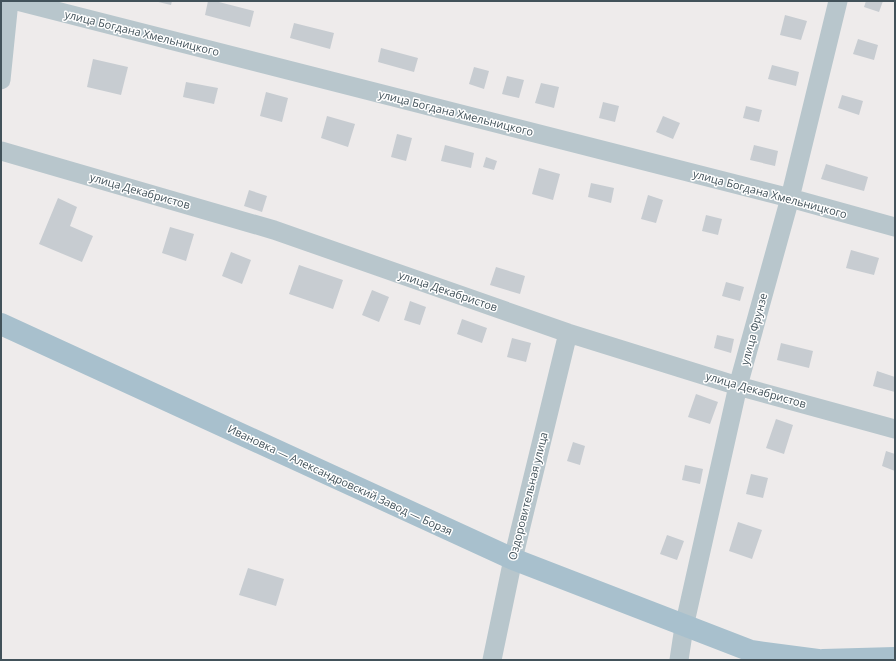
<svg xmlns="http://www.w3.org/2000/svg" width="896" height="661" font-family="'Open Sans',sans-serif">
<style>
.building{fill:#c7ccd1}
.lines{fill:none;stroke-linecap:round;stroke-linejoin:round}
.minor{stroke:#b8c6cc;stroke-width:19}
.major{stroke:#a8c0cd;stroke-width:22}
.labels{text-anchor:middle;stroke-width:3;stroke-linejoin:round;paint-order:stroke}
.street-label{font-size:11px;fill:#42525a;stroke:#fff}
</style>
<rect width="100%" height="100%" fill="#eeebeb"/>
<path class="building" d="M 154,1 L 172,1 L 171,5 Z
M 208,1 L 215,1 L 254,11 L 250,27 L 205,15 Z
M 866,1 L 883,1 L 879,12 L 864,7 Z
M 785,15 L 807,21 L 801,40 L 780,35 Z
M 294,23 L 334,33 L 330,49 L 290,38 Z
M 858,39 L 878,45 L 874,60 L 853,54 Z
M 381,48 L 418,58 L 414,72 L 378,62 Z
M 93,59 L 128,67 L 121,95 L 87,87 Z
M 772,65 L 799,72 L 796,86 L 768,79 Z
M 474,67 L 489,71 L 484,89 L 469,84 Z
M 507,76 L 524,80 L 519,98 L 502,94 Z
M 186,82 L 218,88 L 214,104 L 183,97 Z
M 541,83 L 559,87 L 554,108 L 535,103 Z
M 266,92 L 288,98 L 282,122 L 260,116 Z
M 842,95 L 863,101 L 859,115 L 838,108 Z
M 603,102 L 619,106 L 615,122 L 599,118 Z
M 746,106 L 762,110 L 759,122 L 743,118 Z
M 327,116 L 355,124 L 348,147 L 321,138 Z
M 663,116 L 680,123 L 673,139 L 656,132 Z
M 397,134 L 412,138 L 406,161 L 391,157 Z
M 445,145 L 474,153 L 471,168 L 441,161 Z
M 754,145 L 778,151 L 775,166 L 750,160 Z
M 486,157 L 497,161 L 494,170 L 483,167 Z
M 826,164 L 868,177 L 864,191 L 821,179 Z
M 539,168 L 560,174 L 553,200 L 532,194 Z
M 591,183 L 614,188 L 611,203 L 588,197 Z
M 249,190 L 267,196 L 262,212 L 244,206 Z
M 648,195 L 663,200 L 656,223 L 641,219 Z
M 58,198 L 77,207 L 70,226 L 93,236 L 82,262 L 39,244 Z
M 706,215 L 722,219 L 718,235 L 702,231 Z
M 170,227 L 194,234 L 186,261 L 162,253 Z
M 851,250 L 879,258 L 874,275 L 846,268 Z
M 231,252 L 251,260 L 242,284 L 222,276 Z
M 299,265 L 343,280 L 333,309 L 289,294 Z
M 496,267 L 525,276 L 520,294 L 490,285 Z
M 726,282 L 744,287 L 740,301 L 722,296 Z
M 372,290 L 389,297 L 379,322 L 362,315 Z
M 410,301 L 426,307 L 420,325 L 404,320 Z
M 462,319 L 487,328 L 482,343 L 457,334 Z
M 717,335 L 734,339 L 731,353 L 714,348 Z
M 512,338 L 531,343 L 526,362 L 507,357 Z
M 781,343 L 813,351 L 809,368 L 777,360 Z
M 877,371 L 895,377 L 895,392 L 873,386 Z
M 696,394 L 718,402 L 710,424 L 688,417 Z
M 776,419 L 793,425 L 784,454 L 766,448 Z
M 573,442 L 585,446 L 580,465 L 567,461 Z
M 886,451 L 895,454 L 895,471 L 882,466 Z
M 685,465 L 703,469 L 700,484 L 682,480 Z
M 751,474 L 768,478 L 763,498 L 746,494 Z
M 738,522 L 762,530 L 752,559 L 729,551 Z
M 667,535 L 684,541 L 677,560 L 660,554 Z
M 248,568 L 284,579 L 276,606 L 239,595 Z"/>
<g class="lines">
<path class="minor" d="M 17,1 L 790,198 L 895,227
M 1,80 L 9,1
M 1,151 L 274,230 L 568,333 L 738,386 L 895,429
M 492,660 L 513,559 L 568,333
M 679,660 L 684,627 L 738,386 L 790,198 L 838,1"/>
<path class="major" d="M 1,324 L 513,559 L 751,651 L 818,660
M 823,660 L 895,658"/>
</g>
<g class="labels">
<g class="street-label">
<text transform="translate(142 33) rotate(14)" y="4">улица Богдана Хмельницкого</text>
<text transform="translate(456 113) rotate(14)" y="4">улица Богдана Хмельницкого</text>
<text transform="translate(140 191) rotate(16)" y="4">улица Декабристов</text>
<text transform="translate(770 194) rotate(15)" y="4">улица Богдана Хмельницкого</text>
<text transform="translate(448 291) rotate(19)" y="4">улица Декабристов</text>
<text transform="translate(754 329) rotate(-75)" y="4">улица Фрунзе</text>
<text transform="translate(756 390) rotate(16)" y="4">улица Декабристов</text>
<text transform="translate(340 480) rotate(25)" y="4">Ивановка — Александровский Завод — Борзя</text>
<text transform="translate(528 496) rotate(-76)" y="4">Оздоровительная улица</text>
</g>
</g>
<rect width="896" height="661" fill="none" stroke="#42525a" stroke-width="4"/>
</svg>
